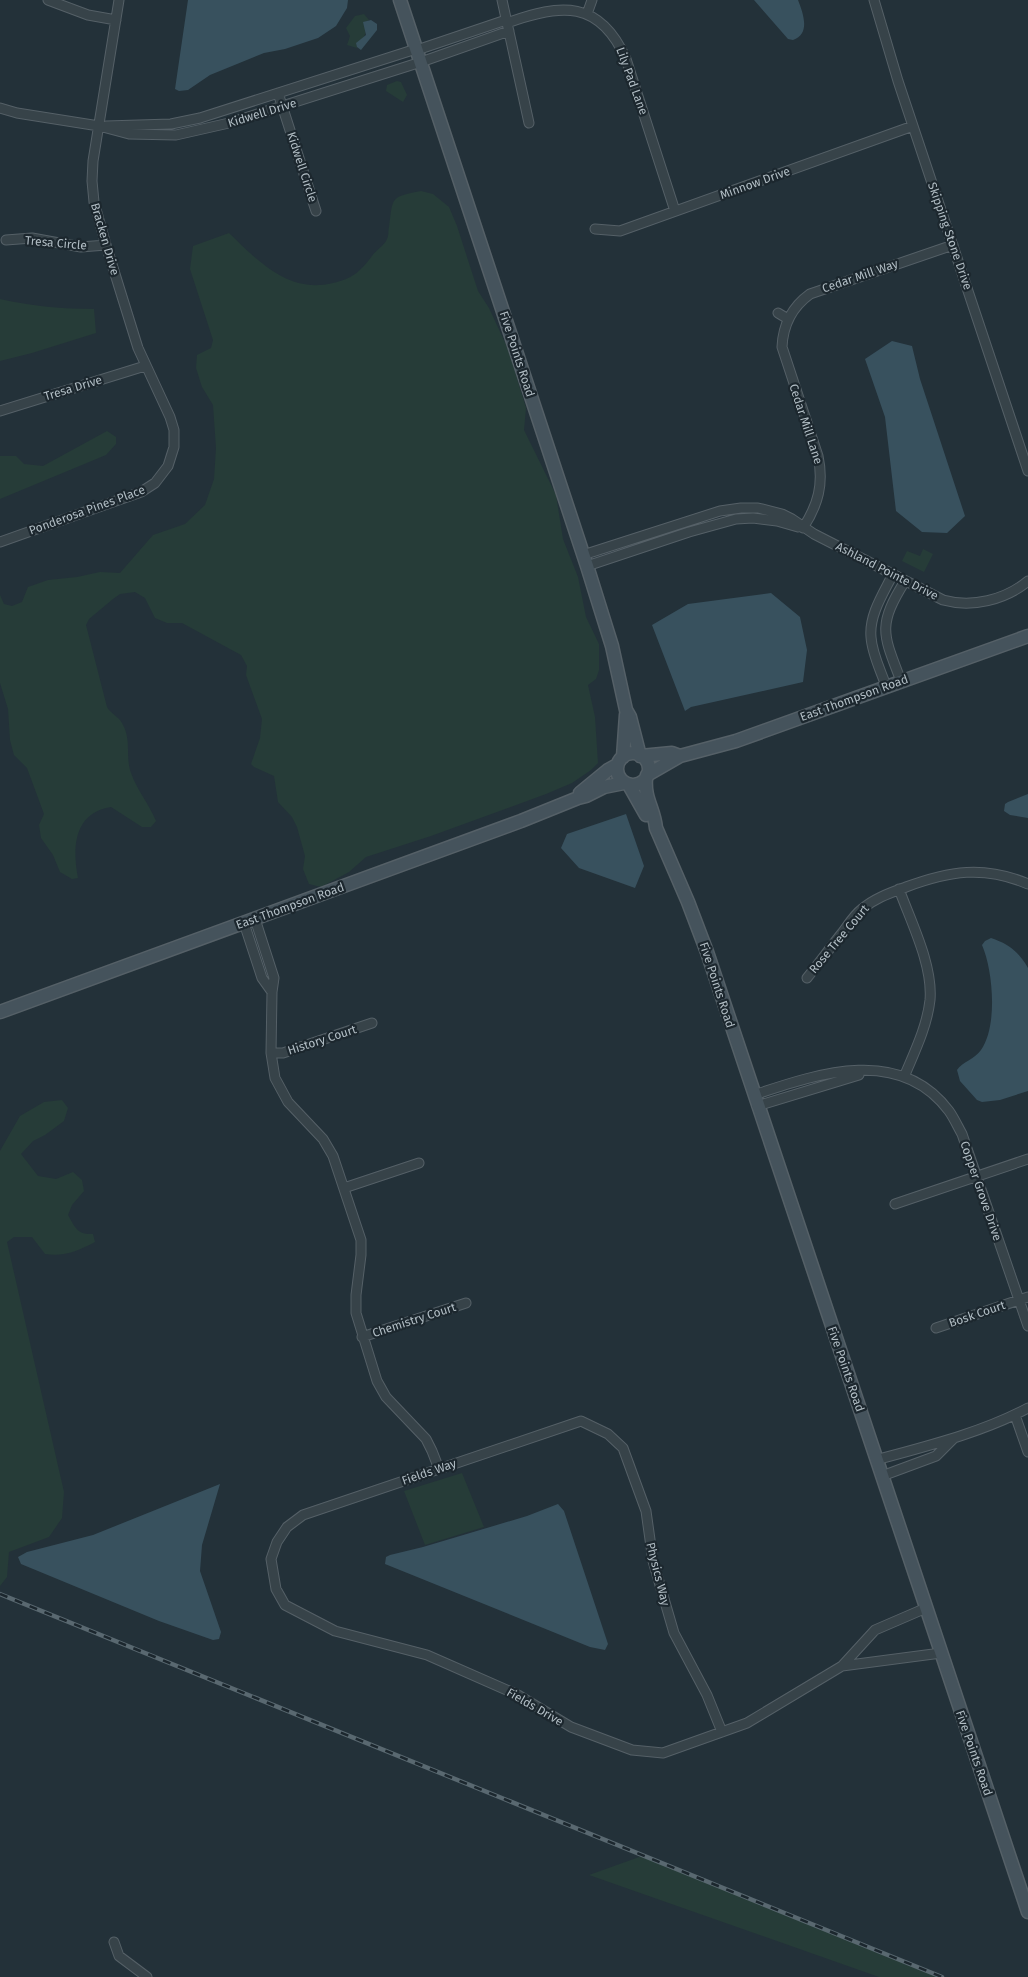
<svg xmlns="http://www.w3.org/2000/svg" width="1028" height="1977" font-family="'Fira Sans',sans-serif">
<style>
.green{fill:#263c38}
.water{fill:#38515e}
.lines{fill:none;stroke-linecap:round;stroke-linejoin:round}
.street-casing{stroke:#556067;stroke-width:11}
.secondary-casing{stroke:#556067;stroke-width:15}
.street{stroke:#374349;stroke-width:9}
.secondary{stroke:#45535c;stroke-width:12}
.rail-casing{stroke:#596870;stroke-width:4.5}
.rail{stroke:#1c272e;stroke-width:2.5;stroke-dasharray:8;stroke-linecap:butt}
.labels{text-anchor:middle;stroke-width:4.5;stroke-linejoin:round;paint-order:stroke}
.street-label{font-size:12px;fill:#b2bec5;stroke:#1c272e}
</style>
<rect width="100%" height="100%" fill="#233139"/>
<path class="green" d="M 364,14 L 369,20 L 364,23 C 367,32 366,38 357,43 L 357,48 L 347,45 L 350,36 L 346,28 L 355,16 Z
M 397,81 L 401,82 L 407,95 L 403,102 L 386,91 L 387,85 Z
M 421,191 L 433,194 L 449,207 L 457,226 L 478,291 L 489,308 L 508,349 L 526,408 L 524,430 L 556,495 L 563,539 L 578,577 L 586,617 L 599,644 L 599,670 L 596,679 L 588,685 L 595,717 L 598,763 L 591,770 L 572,783 L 546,794 L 431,836 L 366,857 L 349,872 L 321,887 L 309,884 L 303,869 L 305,856 L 297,827 L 292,817 L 278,802 L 274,776 L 254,767 L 251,764 L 260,738 L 262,719 L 246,675 L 247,666 L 241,655 L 182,623 L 167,623 L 155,618 L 145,598 L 135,592 L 120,594 L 113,599 L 89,619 L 86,625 L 107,707 C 111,714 118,716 122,723 C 132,739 125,757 131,773 C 137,790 149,804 156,821 L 151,827 L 142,827 L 111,807 C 74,813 72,847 78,878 L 72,879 L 60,872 L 53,855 L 41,838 L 39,825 L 44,814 L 27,768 L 14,755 L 10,740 L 8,709 L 0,683 L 0,595 L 4,604 L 12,606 L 22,602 L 28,587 L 48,580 L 77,577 L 100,572 L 120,573 L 153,535 L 185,524 L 205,505 L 214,479 L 216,448 L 213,405 L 202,387 L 196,368 L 197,355 L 211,348 L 213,340 L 190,269 L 193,246 L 229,233 C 259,262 289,294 333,283 C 352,279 361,271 372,256 C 376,250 385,245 387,239 C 389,236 388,230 389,227 C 393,197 390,197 421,191 Z
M 0,299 C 31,306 63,309 94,309 L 96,333 L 32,353 L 0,361 Z
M 107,431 L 116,437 L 116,444 L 106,455 L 0,499 L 0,456 L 16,456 L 24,464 L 43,466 Z
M 923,549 L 933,554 L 924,572 L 902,561 L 907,551 L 920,556 Z
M 62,1100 L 68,1108 L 64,1121 L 45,1135 L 33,1141 L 21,1154 L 38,1176 L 56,1179 L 73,1172 L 82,1180 L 84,1191 L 72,1205 L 68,1215 C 75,1227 77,1235 93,1234 L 95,1242 C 78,1251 64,1257 45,1254 L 32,1237 L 14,1237 L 7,1242 L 64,1492 L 62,1518 L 49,1537 L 9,1552 L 7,1577 L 0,1586 L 0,1151 L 20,1116 L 44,1102 Z
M 462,1473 L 484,1527 L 425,1545 L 404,1491 Z
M 642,1856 L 942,1977 L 879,1977 L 589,1875 Z"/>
<path class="water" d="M 188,0 L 348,0 L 347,8 L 336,26 L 318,38 L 285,49 L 264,53 L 210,75 L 188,90 L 179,91 L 175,89 Z
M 754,0 L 798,0 C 803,13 811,34 793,40 L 788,39 Z
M 371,20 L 377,24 L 377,30 L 361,50 L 357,47 L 356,43 L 366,35 L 363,22 Z
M 892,341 L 912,346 L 920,379 L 965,516 L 947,533 L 922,532 L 896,511 L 885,417 L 865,359 Z
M 771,593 L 800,617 L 807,650 L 803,682 L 691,707 L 685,711 L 652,625 L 688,604 Z
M 1028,794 L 1028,818 L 1010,815 L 1004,811 L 1005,804 L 1008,802 Z
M 626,814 L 644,866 L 635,888 L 579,868 L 561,848 L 567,834 Z
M 991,938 C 1009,944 1019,952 1028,968 L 1028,1091 L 1000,1100 L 982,1102 L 977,1100 L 960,1081 L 957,1070 C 962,1062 975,1059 981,1050 C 998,1026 993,970 982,945 L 985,941 Z
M 220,1484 L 202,1545 L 200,1571 L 221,1632 L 219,1639 L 213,1640 L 159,1621 L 21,1564 L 18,1557 L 27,1552 L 93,1535 Z
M 558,1504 L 564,1511 L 608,1644 L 605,1650 L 590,1647 L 385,1564 L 386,1557 L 390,1555 L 423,1547 L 527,1516 Z"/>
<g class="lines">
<defs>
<path id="street" d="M 48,0 L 88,15 L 116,20
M 502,0 L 529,123
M 874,0 L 898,81 L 1028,471
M 587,14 L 592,0
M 507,23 C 561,3 600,0 626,59 L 675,211
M 417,50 L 506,20
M 278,93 L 316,211
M 0,108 L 17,113 L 99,126 L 129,134 L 176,135 L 229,123 L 421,62 L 509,31
M 106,126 L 171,124 L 200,118 L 416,49
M 595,229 L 620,231 L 913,126
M 6,240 L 32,238 L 81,247 L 106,245
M 778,313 L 788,319
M 0,411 L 145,366
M 803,528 C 818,505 824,484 818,456 L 782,347 C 783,325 792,307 810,294 L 953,245
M 0,542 L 141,492 L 155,483 L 168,466 L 174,447 L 174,430 L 170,417 L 138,348 L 106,245 L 94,202 L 92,181 L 93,161 L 119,0
M 583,555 L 720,511 L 741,508 L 758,508 L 782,514 L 792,519 L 814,534 L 943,600 C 972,608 1005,600 1028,581
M 587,566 L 689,532 L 736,519 L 753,518 L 777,521 L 798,527
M 901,681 C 883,634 877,626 905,581
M 886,686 C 881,671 872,654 871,637 C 869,615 883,594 893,574
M 899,889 C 911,922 933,965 930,1000 C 927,1027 914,1053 904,1077
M 255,919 L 274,978 L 272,992 L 271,1053 L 275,1078 L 288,1102 L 323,1139 L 333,1156 L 361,1240 L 361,1255 L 356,1295 L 356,1313 L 377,1381 L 386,1397 L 426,1439 L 432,1451 L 439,1469
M 244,923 L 262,978 L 272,992
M 807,978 C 819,963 830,948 842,933 C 848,925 854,915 862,909 C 875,898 890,893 906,887 C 949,871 984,865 1028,884
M 271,1053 L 283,1053 L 372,1023
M 754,1095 C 817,1074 900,1045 949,1111 C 954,1118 958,1127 962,1134 L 1028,1326
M 757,1106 L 859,1075
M 344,1188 L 419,1163
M 895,1204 L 1028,1159
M 936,1328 L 1028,1297
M 362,1337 L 466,1303
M 1015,1415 L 1028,1452
M 876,1460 C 927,1446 981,1433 1028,1408
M 882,1476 L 936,1456 L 953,1439
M 842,1666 L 941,1653
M 722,1732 L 707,1695 L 674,1633 L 653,1561 L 646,1511 L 623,1448 L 608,1434 L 581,1421 L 303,1515 L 287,1527 L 277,1542 L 271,1559 L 276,1589 L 285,1605 L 335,1631 L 427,1655 L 518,1695 L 571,1727 L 632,1750 L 663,1753 L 747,1723 L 842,1666 L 875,1630 L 926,1608
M 114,1942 L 119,1956 L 147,1977"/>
<path id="secondary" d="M 400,0 L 587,566 L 612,646 L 626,710 L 630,717 L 640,756
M617 769a16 16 0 1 1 32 0a16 16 0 1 1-32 0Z
M 641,756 L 672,753 L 680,756
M 623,757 L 626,715
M 647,775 L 680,756 L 736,741 L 1028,636
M 646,778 C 644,799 654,808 656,828 L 688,902 L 707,952 L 1028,1912
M 629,785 L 646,815
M 580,793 L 608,770 L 617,765
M 0,1012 L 521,821 L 578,798 L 586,796 L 604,787 L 624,783"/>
</defs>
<use href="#street" class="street-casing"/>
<use href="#secondary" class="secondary-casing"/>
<use href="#street" class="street"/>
<use href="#secondary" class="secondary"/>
<defs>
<path id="rail" d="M 0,1594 L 942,1977"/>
</defs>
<use href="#rail" class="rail-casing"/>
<use href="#rail" class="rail"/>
</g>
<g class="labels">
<g class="street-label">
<text transform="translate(632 81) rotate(70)" y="4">Lily Pad Lane</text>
<text transform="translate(262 113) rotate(-17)" y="4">Kidwell Drive</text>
<text transform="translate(302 167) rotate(72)" y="4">Kidwell Circle</text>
<text transform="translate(755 183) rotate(-20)" y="4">Minnow Drive</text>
<text transform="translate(950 236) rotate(71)" y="4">Skipping Stone Drive</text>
<text transform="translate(105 239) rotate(74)" y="4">Bracken Drive</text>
<text transform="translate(56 243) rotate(5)" y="4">Tresa Circle</text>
<text transform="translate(860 276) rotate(-19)" y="4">Cedar Mill Way</text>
<text transform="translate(517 354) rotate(72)" y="4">Five Points Road</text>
<text transform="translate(73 388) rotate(-17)" y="4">Tresa Drive</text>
<text transform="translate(806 424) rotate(72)" y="4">Cedar Mill Lane</text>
<text transform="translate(87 510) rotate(-20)" y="4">Ponderosa Pines Place</text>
<text transform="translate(887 571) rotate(27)" y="4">Ashland Pointe Drive</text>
<text transform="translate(854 698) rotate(-20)" y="4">East Thompson Road</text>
<text transform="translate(290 906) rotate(-20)" y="4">East Thompson Road</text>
<text transform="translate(839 939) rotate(-50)" y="4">Rose Tree Court</text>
<text transform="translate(717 985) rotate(72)" y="4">Five Points Road</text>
<text transform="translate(322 1040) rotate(-18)" y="4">History Court</text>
<text transform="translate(981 1191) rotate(71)" y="4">Copper Grove Drive</text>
<text transform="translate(977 1314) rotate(-19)" y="4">Bosk Court</text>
<text transform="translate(414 1320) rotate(-18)" y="4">Chemistry Court</text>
<text transform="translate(846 1369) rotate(71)" y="4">Five Points Road</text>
<text transform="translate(429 1472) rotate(-19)" y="4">Fields Way</text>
<text transform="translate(658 1574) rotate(76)" y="4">Physics Way</text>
<text transform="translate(535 1707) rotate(30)" y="4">Fields Drive</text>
<text transform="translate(974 1753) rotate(71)" y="4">Five Points Road</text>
</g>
</g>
</svg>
